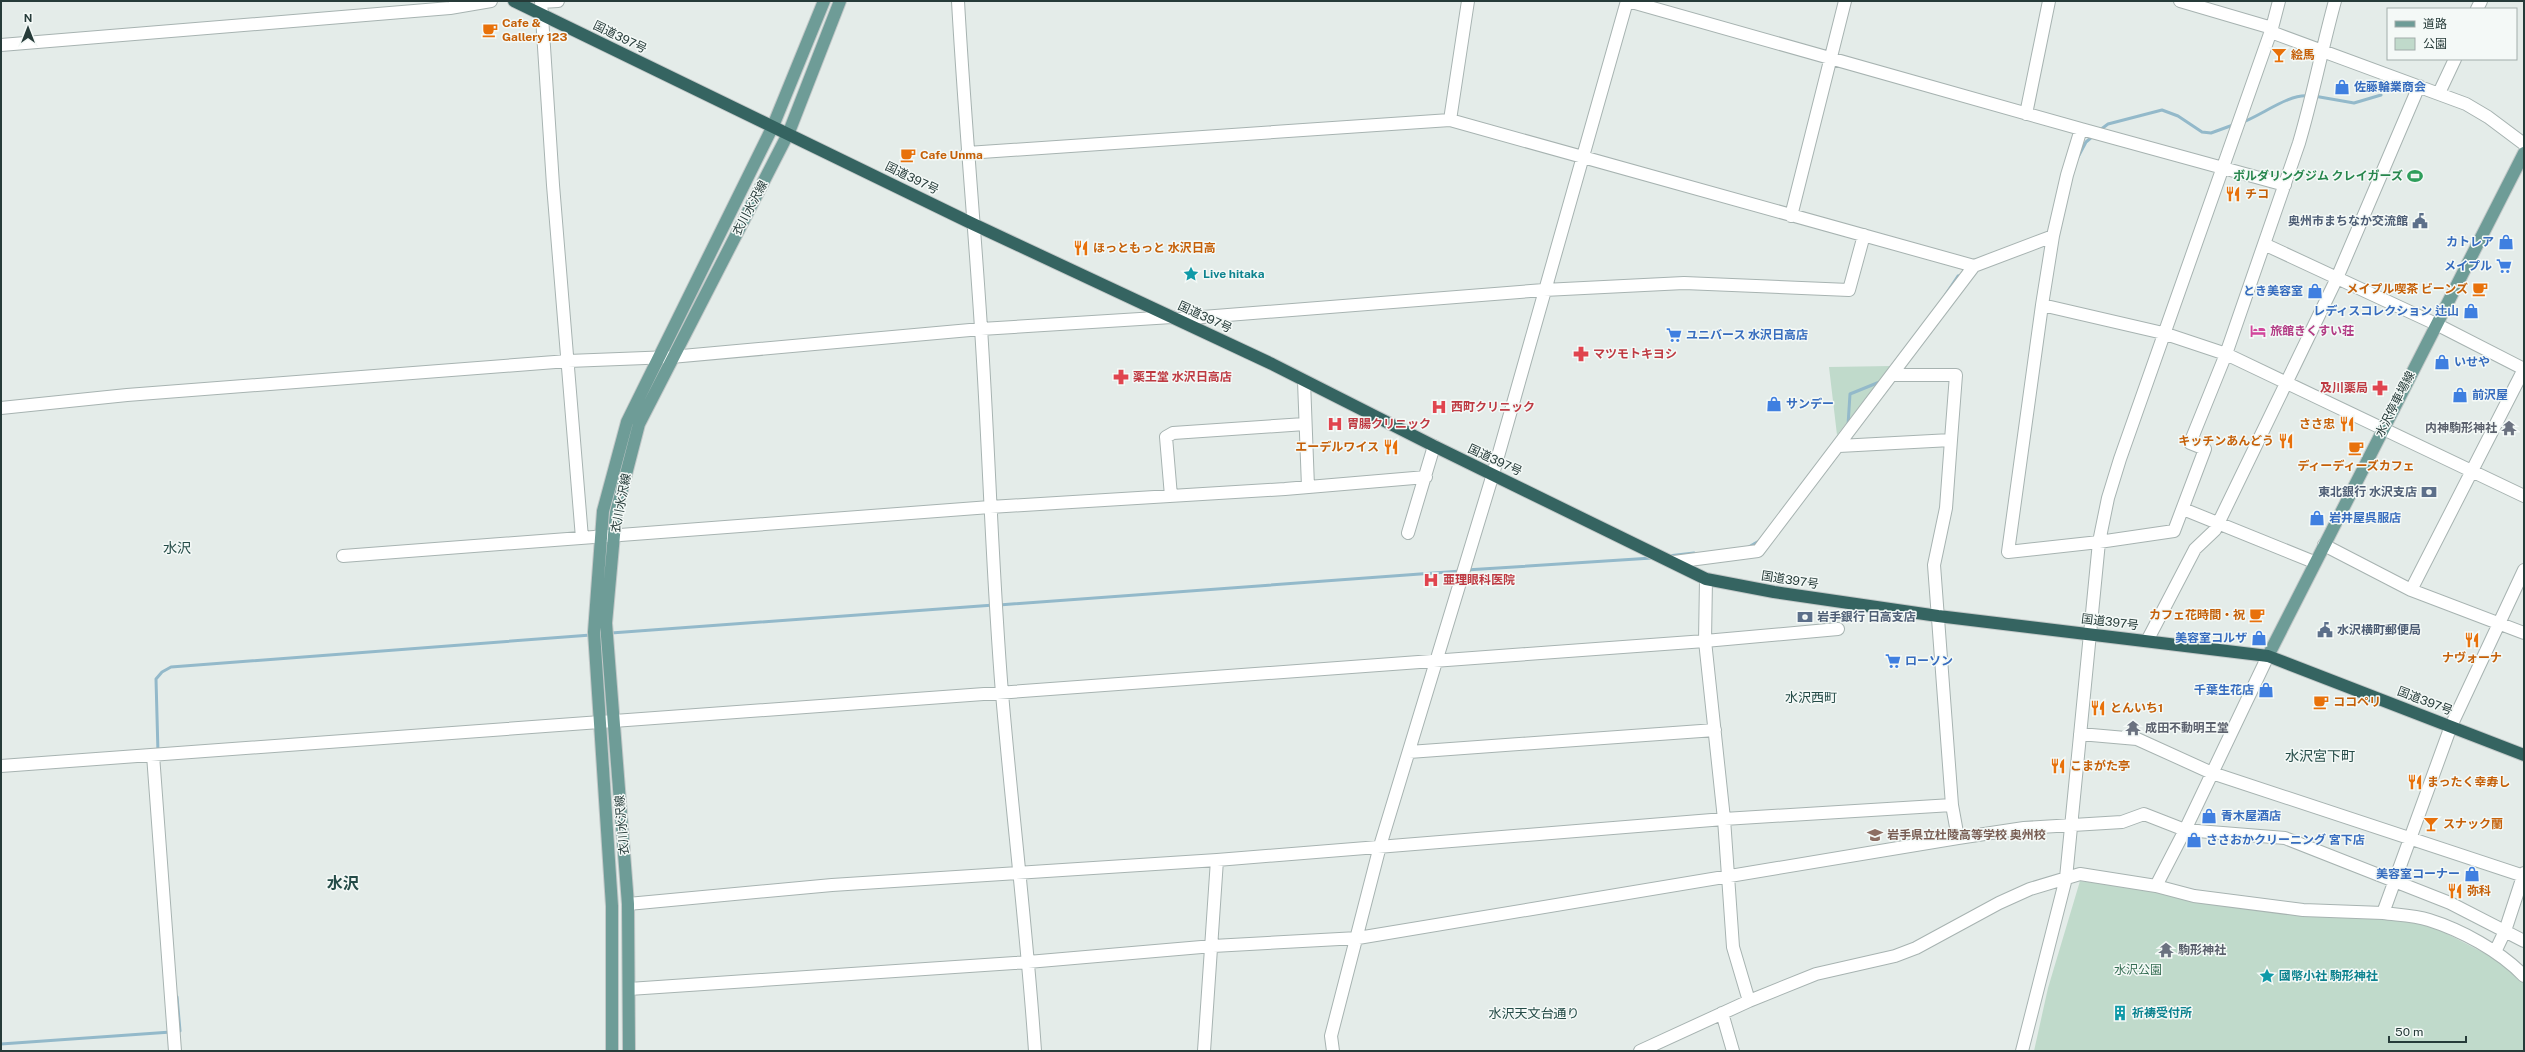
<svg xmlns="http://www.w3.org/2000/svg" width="2525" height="1052" font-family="'Public Sans','Noto Sans JP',sans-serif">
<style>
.green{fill:#c0dacb}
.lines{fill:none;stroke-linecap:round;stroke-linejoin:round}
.stream{stroke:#93b9ca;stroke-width:3}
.minor-casing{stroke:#a7b3b1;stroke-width:14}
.major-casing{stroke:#c2c8c8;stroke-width:14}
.highway-casing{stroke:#c2c8c8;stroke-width:14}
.minor{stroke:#fff;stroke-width:12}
.major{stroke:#6e9c97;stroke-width:12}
.highway{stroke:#356461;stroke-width:12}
.labels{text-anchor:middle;stroke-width:3;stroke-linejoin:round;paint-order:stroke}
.food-label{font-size:12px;font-weight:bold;fill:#c56008;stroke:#f4f9f7;text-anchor:start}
.street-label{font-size:12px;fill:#263b39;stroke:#f4f9f7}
.shop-label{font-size:12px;font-weight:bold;fill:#366cbe;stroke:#f4f9f7;text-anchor:start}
.leisure-label{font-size:12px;font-weight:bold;fill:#27864d;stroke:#f4f9f7;text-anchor:end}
.service-label{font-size:12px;font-weight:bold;fill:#4e5e75;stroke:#f4f9f7;text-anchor:end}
.culture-label{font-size:12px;font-weight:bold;fill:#0d838f;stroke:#f4f9f7;text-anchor:start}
.hotel-label{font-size:12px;font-weight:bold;fill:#b23c85;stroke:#f4f9f7;text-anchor:start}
.health-label{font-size:12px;font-weight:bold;fill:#be3a42;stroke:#f4f9f7;text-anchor:start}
.worship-label{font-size:12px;font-weight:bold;fill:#5b616d;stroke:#f4f9f7;text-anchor:start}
.education-label{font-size:12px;font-weight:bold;fill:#785e54;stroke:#f4f9f7;text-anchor:start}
.park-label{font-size:12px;fill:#356d53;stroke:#f4f9f7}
.neighbourhood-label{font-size:13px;fill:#244b47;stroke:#f4f9f7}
.quarter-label{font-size:14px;fill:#244b47;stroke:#f4f9f7}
.district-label{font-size:16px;font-weight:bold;fill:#244b47;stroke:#f4f9f7}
</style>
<rect width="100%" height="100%" fill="#e4ece9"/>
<path class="green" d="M 1891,366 L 1837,435 L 1829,367 Z
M 2080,881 L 2428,924 L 2492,957 L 2524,982 L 2524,1051 L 2034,1051 L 2048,988 Z"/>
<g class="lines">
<path class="stream" d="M 2314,96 L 2354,103 L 2381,95
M 2243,122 C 2262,115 2290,93 2309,96
M 2100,130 L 2108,124 L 2162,110 L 2178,116 L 2202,132 L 2211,133 L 2233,125
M 2078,157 L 2086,142 L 2093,136
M 1946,294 L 1958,276 L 1963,275
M 1848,425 L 1850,394 L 1882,381
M 1747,548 L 1759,541
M 1668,556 L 1694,553
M 1466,570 L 1652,558
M 999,605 L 1461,571
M 611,633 L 994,605
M 158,753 L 156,679 L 162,672 L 171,667 L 591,635
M 177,997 L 180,1031 L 177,1031
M 1,1044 L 171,1032"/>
<defs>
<path id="minor" d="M 541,1 L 553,185 L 582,538
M 958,1 C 964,110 974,219 981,328 C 989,450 992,571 1002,693 C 1012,812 1027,931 1035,1051
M 1628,1 L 2081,129
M 2180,1 L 2272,28
M 2335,1 C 2322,48 2313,96 2299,143 L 2226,354 L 2190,443 L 2205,449 L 2174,531 L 2099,542 L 2008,552 L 2042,305 L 2163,333 L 2226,354 L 2524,496
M 541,2 L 558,1
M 2477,9 L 2481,1
M 2271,32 L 2466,104 L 2488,117 L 2524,144
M 1,45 L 450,8 L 491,1
M 2439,93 L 2455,59
M 2026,114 L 2049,1
M 1450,120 L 1468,1
M 967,153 L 1450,120 L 1974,266
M 1791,216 L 1845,1
M 2266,245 L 2436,324 L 2524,369
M 2042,305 L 2053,236
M 1177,319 L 1544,290 L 1684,283 L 1849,290 L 1864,235
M 1892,375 L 1956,375 L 1951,440
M 1304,381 L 1308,487
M 1,408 L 127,395 L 568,361 L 671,357 L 981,329 L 1172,317
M 1839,446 L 1951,440 L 1946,508 L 1934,565 L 1952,805 L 1958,838
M 1171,496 L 1166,437 L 1173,433 L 1305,424
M 2183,509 L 2314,562
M 1408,533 L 1434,446
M 2324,545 L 2411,590 L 2524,633
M 343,556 L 990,507 L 1285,489 L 1426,477
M 1674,562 L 1758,551 L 1974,266 L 2053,236 L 2067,175 L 2081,129 L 2285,185
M 2411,590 L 2524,369
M 2147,641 L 2195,549 L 2215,530 L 2337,278 L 2419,86
M 2080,734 L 2137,739 L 2212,773 L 2524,876
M 1409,752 L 1715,730
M 153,755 L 175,1051
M 1,766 L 1705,641 L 1706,579
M 2156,886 L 2185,830 L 2268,656
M 628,904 L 832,885 L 1217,860 L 1724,819 L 1952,805
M 2383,913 C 2398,915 2414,915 2429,920 C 2461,930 2500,951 2524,976
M 2495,952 L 2505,931 L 2524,873
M 629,989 L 1028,962 L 1213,946 L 1358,938 L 1958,838 L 2024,828 L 2122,822 L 2144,814 L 2185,830 L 2285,838 L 2450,903 L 2524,941
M 1749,1001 L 1733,947 L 1724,819 L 1705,641 L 1838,629
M 1722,1013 L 1733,1051
M 1204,1051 L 1217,860
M 1333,1051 L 1331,1036 L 1380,846 L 1493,474 L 1627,1
M 1640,1051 L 1749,1001 L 1816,974 L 1895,956 L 1916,948 L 1999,903 L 2030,889 L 2080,874 L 2156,886 L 2194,896 L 2303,910 L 2383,913 L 2451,726 L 2524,570
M 2022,1051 L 2066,878 L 2099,542 L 2108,498 L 2120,459 L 2272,28 L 2279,1"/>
<path id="major" d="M 2268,656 L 2524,153
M 612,1051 L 612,906 L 594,632 L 603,511 L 627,422 L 773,126 L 824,1
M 629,1051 L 628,904 L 606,623 L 616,513 L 639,424 L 789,132 L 840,1"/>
<path id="highway" d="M 514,1 L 973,224 L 1272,364 L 1434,446 L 1706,579 L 1774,592 L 1938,616 L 2268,656 L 2524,755"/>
</defs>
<use href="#minor" class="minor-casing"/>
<use href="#major" class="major-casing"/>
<use href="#highway" class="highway-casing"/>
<use href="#minor" class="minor"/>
<use href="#major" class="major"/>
<use href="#highway" class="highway"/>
</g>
<defs>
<symbol id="cafe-bare" viewBox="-9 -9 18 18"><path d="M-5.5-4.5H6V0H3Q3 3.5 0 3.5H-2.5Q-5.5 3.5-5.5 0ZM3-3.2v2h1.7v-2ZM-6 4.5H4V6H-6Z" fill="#e8710a" stroke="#f4f9f7" stroke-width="2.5" paint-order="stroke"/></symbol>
<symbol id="bar-bare" viewBox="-9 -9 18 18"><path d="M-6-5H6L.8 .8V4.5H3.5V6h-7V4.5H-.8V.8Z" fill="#e8710a" stroke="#f4f9f7" stroke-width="2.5" paint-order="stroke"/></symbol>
<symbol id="shop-bare" viewBox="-9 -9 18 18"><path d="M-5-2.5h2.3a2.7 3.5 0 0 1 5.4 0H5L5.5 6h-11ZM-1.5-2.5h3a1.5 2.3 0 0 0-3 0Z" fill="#3f7fe0" stroke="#f4f9f7" stroke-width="2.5" paint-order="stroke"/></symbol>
<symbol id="stadium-bare" viewBox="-9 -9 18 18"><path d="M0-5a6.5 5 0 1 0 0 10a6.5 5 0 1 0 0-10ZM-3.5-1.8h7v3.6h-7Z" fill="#2e9e5b" stroke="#f4f9f7" stroke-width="2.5" paint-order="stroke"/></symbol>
<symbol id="restaurant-bare" viewBox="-9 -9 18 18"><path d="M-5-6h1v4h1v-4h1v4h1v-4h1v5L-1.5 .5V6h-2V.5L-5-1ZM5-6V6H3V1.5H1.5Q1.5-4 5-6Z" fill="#e8710a" stroke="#f4f9f7" stroke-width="2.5" paint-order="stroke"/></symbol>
<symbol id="civic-bare" viewBox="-9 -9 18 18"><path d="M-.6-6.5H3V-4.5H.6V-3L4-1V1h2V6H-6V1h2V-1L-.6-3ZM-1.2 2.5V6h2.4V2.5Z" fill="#5c6f8a" stroke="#f4f9f7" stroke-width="2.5" paint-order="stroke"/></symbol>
<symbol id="supermarket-bare" viewBox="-9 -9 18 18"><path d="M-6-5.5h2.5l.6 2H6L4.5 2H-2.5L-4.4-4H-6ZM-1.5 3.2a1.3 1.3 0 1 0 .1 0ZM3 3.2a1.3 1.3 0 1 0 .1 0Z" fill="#3f7fe0" stroke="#f4f9f7" stroke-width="2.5" paint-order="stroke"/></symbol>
<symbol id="sight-bare" viewBox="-9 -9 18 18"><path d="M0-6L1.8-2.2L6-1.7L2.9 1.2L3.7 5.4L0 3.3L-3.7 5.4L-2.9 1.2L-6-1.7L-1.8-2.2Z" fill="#0f9aa8" stroke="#f4f9f7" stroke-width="2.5" paint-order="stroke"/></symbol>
<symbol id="hotel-bare" viewBox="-9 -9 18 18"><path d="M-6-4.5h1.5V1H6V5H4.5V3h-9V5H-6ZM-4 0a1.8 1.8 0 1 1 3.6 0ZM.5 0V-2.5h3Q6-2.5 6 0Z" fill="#d1479c" stroke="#f4f9f7" stroke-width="2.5" paint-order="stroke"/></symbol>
<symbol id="pharmacy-bare" viewBox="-9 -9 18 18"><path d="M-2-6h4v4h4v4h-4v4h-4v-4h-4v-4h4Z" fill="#e0444e" stroke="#f4f9f7" stroke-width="2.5" paint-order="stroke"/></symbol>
<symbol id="hospital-bare" viewBox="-9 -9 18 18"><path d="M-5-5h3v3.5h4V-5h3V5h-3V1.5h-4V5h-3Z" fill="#e0444e" stroke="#f4f9f7" stroke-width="2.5" paint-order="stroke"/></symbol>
<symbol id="temple-bare" viewBox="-9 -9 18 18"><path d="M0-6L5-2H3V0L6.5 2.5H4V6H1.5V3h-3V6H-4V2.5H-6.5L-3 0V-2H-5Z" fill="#6b7280" stroke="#f4f9f7" stroke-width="2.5" paint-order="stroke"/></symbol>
<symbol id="bank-bare" viewBox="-9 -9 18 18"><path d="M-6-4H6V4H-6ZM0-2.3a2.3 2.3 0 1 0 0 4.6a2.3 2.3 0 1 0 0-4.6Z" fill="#5c6f8a" stroke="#f4f9f7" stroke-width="2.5" paint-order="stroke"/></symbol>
<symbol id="school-bare" viewBox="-9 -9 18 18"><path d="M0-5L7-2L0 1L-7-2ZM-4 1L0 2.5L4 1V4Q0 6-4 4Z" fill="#8d6e63" stroke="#f4f9f7" stroke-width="2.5" paint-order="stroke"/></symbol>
<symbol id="building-bare" viewBox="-9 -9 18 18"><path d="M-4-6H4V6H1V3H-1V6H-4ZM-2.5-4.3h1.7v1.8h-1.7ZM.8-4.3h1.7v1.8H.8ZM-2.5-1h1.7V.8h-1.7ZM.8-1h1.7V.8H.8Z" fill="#0f9aa8" stroke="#f4f9f7" stroke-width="2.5" paint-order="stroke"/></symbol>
</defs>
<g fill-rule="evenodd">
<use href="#cafe-bare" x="479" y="19" width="22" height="22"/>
<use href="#bar-bare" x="2268" y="44" width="22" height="22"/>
<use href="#shop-bare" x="2331" y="76" width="22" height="22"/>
<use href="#cafe-bare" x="897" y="144" width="22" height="22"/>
<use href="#stadium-bare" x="2404" y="165" width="22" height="22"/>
<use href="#restaurant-bare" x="2222" y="183" width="22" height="22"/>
<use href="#civic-bare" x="2409" y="210" width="22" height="22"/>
<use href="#shop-bare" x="2495" y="231" width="22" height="22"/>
<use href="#restaurant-bare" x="1070" y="237" width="22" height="22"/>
<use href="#supermarket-bare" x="2493" y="255" width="22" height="22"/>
<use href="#sight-bare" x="1180" y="263" width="22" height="22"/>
<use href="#cafe-bare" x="2469" y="278" width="22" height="22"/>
<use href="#shop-bare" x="2304" y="280" width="22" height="22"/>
<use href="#shop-bare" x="2460" y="300" width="22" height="22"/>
<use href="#hotel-bare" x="2247" y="320" width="22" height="22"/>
<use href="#supermarket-bare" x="1663" y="324" width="22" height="22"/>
<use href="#pharmacy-bare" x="1570" y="343" width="22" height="22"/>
<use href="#shop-bare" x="2431" y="351" width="22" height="22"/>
<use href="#pharmacy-bare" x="1110" y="366" width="22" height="22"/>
<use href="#pharmacy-bare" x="2369" y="377" width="22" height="22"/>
<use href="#shop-bare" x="2449" y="384" width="22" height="22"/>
<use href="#shop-bare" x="1763" y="393" width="22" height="22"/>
<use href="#hospital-bare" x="1428" y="396" width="22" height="22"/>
<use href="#hospital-bare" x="1324" y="413" width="22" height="22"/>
<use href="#restaurant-bare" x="2336" y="413" width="22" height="22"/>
<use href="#temple-bare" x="2498" y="417" width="22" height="22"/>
<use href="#restaurant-bare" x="2275" y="430" width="22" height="22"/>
<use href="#restaurant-bare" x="1380" y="436" width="22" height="22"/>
<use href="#cafe-bare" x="2345" y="437" width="22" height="22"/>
<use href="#bank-bare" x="2418" y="481" width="22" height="22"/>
<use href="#shop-bare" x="2306" y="507" width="22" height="22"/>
<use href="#hospital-bare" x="1420" y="569" width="22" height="22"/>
<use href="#cafe-bare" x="2246" y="604" width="22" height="22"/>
<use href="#bank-bare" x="1794" y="606" width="22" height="22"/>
<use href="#civic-bare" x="2314" y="619" width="22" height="22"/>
<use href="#shop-bare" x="2248" y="627" width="22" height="22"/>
<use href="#restaurant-bare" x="2461" y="629" width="22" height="22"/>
<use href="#supermarket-bare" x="1882" y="650" width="22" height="22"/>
<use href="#shop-bare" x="2255" y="679" width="22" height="22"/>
<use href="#cafe-bare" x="2310" y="691" width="22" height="22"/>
<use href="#restaurant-bare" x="2087" y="697" width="22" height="22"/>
<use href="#temple-bare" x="2122" y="717" width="22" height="22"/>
<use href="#restaurant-bare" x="2047" y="755" width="22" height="22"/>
<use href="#restaurant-bare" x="2404" y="771" width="22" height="22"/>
<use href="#shop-bare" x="2198" y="805" width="22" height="22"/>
<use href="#bar-bare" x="2420" y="813" width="22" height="22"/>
<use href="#school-bare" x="1864" y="824" width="22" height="22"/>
<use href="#shop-bare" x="2183" y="829" width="22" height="22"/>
<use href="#shop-bare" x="2461" y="863" width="22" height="22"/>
<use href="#restaurant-bare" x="2444" y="880" width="22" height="22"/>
<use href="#temple-bare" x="2155" y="939" width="22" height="22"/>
<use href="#sight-bare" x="2256" y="965" width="22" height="22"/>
<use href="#building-bare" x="2109" y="1002" width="22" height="22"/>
</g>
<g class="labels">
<g class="food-label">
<text x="502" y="27">Cafe &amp;<tspan x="502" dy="14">Gallery 123</tspan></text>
<text x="2291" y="59">絵馬</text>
<text x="920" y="159">Cafe Unma</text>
<text x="2245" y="198">チコ</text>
<text x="1093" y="252">ほっともっと 水沢日高</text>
<text x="2468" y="293" text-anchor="end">メイプル喫茶 ビーンズ</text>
<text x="2335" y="428" text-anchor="end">ささ忠</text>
<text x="2274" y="445" text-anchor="end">キッチンあんどう</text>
<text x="1379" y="451" text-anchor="end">エーデルワイス</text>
<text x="2356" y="470" text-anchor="middle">ディーディーズカフェ</text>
<text x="2245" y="619" text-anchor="end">カフェ花時間・祝</text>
<text x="2472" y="662" text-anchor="middle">ナヴォーナ</text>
<text x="2333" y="706">ココペリ</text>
<text x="2110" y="712">とんいち1</text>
<text x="2070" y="770">こまがた亭</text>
<text x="2427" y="786">まったく幸寿し</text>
<text x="2443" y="828">スナック蘭</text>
<text x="2467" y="895">弥科</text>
</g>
<g class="street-label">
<text transform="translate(620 37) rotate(26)" y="4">国道397号</text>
<text transform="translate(912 178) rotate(26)" y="4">国道397号</text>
<text transform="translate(750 208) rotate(-62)" y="4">衣川水沢線</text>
<text transform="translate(1205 317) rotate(25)" y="4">国道397号</text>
<text transform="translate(2395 404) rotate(-63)" y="4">水沢停車場線</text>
<text transform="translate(1495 460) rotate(25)" y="4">国道397号</text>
<text transform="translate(621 503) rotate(-79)" y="4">衣川水沢線</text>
<text transform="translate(1790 580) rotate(9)" y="4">国道397号</text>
<text transform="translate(2110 622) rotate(7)" y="4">国道397号</text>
<text transform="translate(2425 701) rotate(21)" y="4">国道397号</text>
<text transform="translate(622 825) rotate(-95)" y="4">衣川水沢線</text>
</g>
<g class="shop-label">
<text x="2354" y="91">佐藤輪業商会</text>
<text x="2494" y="246" text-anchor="end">カトレア</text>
<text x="2492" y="270" text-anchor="end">メイプル</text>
<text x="2303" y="295" text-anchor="end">とき美容室</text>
<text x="2459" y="315" text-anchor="end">レディスコレクション 辻山</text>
<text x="1686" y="339">ユニバース 水沢日高店</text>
<text x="2454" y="366">いせや</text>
<text x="2472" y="399">前沢屋</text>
<text x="1786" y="408">サンデー</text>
<text x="2329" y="522">岩井屋呉服店</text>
<text x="2247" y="642" text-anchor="end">美容室コルザ</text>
<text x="1905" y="665">ローソン</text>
<text x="2254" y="694" text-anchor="end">千葉生花店</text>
<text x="2221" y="820">青木屋酒店</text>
<text x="2206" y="844">ささおかクリーニング 宮下店</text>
<text x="2460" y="878" text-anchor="end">美容室コーナー</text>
</g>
<g class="leisure-label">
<text x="2403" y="180">ボルダリングジム クレイガーズ</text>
</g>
<g class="service-label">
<text x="2408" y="225">奥州市まちなか交流館</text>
<text x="2417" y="496">東北銀行 水沢支店</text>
<text x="1817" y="621" text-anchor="start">岩手銀行 日高支店</text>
<text x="2337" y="634" text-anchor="start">水沢横町郵便局</text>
</g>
<g class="culture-label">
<text x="1203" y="278">Live hitaka</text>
<text x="2279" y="980">國幣小社 駒形神社</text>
<text x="2132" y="1017">祈祷受付所</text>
</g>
<g class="hotel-label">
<text x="2270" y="335">旅館きくすい荘</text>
</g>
<g class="health-label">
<text x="1593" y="358">マツモトキヨシ</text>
<text x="1133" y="381">薬王堂 水沢日高店</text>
<text x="2368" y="392" text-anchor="end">及川薬局</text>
<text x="1451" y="411">西町クリニック</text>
<text x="1347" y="428">胃腸クリニック</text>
<text x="1443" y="584">亜理眼科医院</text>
</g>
<g class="worship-label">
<text x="2497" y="432" text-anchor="end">内神駒形神社</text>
<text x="2145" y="732">成田不動明王堂</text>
<text x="2178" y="954">駒形神社</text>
</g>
<g class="education-label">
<text x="1887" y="839">岩手県立杜陵高等学校 奥州校</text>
</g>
<g class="park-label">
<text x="2138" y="974">水沢公園</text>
</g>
<g class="neighbourhood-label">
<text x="1811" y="702">水沢西町</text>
<text x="1534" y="1018">水沢天文台通り</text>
</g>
<g class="quarter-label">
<text x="177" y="553">水沢</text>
<text x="2320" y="761">水沢宮下町</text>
</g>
<g class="district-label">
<text x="343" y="889">水沢</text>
</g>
</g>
<rect width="2525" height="1052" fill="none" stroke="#263b39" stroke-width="4"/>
<rect x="2387" y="8" width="130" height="52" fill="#f4f9f7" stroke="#a2adab"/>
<rect x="2395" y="21" width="20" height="6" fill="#6e9c97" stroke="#a2adab"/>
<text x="2423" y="28" font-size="12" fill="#263b39">道路</text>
<rect x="2395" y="38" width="20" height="12" fill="#c0dacb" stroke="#a2adab"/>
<text x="2423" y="48" font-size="12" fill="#263b39">公園</text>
<g transform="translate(28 28)" stroke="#f4f9f7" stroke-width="3" paint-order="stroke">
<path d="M0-3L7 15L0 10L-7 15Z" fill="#263b39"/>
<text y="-6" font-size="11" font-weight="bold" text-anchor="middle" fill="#263b39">N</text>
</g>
<path d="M2389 1036v6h77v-6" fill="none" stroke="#263b39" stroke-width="2"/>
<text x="2395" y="1036" font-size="12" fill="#263b39" stroke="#f4f9f7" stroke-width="3" paint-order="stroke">50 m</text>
</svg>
